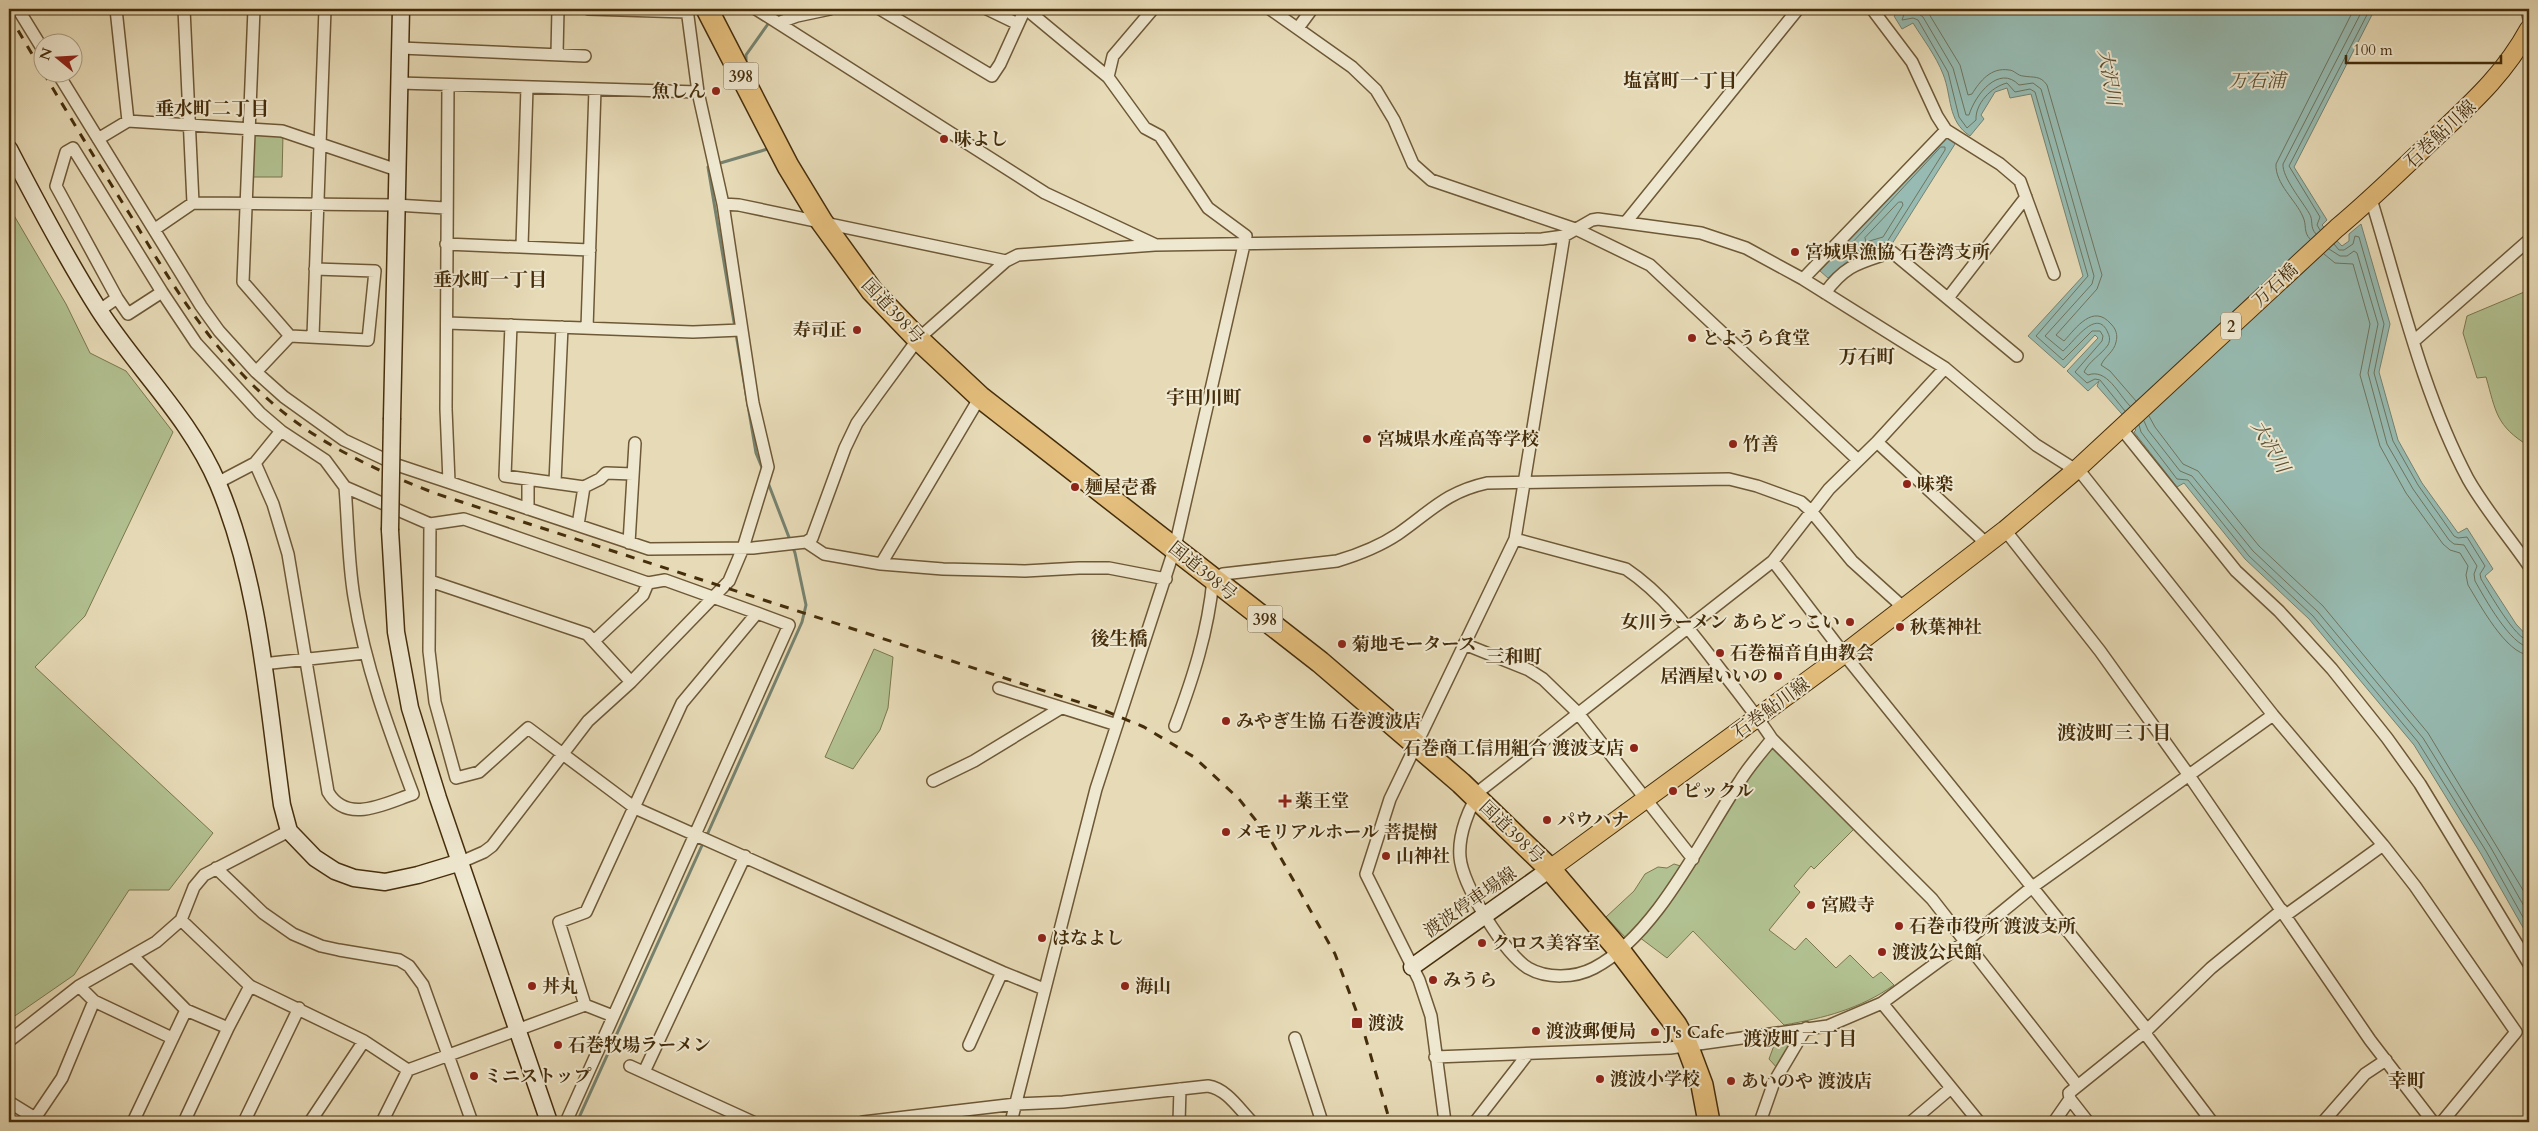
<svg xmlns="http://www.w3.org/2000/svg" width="2538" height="1131" font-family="Cardo,'Noto Serif JP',serif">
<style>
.green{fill:#b2c191;stroke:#7c774e}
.water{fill:#97bbb2;stroke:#76826f}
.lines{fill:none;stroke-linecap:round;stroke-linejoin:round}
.shore{stroke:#6e745e;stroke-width:1}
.stream{stroke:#76826f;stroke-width:3}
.street-casing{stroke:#6e5836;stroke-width:14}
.secondary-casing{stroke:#452d0b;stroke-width:19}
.primary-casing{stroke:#452d0b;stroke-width:20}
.highway-casing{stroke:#452d0b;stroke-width:24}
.street{stroke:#efe8d0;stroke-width:11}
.secondary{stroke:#efe8d0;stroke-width:16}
.primary{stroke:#e4be7c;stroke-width:18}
.highway{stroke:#e4be7c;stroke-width:21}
.rail{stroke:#452d0b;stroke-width:3;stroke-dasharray:9 9;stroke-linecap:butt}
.secondary-bridge-casing{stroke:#452d0b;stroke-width:19;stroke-linecap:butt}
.secondary-bridge{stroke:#efe8d0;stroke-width:16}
.poi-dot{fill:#8f2418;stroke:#efe8d0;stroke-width:2}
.labels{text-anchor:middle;stroke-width:4;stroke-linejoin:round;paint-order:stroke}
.shield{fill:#efe8d0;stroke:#786546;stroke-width:1}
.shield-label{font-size:16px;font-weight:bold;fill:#452d0b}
.poi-label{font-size:18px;font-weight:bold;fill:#452d0b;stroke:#efe8d0;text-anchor:start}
.street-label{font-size:18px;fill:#452d0b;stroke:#efe8d0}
.water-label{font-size:19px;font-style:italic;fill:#5a5035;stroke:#efe8d0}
.neighbourhood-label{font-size:19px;font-weight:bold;fill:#452d0b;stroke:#efe8d0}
</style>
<rect width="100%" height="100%" fill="#e7dbb7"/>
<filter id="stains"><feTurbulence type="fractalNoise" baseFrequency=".004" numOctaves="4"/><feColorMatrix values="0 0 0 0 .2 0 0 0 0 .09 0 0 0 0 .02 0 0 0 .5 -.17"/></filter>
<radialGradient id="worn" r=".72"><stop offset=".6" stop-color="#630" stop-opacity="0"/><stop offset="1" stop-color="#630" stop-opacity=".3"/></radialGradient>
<path class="green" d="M 253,134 L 283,134 L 282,177 L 252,177 Z
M 9,207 L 66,304 L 90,353 L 126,371 L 173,432 L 85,616 L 35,667 L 213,833 L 169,890 L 129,890 L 74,975 L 9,1020 Z
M 2529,290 L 2529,446 C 2496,426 2496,412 2486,377 L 2477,378 L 2463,333 L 2467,316 Z
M 874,649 L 893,657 L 888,708 L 880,730 L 853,769 L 825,757 Z
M 1771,746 L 1855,828 L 1814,869 L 1811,866 L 1794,886 L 1800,892 L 1769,930 L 1795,950 L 1806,938 L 1836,968 L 1850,955 L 1873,978 L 1881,972 L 1894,985 C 1860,1009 1824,1018 1784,1025 L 1693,931 L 1667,958 L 1639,937 L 1740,787 Z
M 1674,864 L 1684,867 L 1635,930 L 1626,938 L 1606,917 L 1634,891 L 1645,874 L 1658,867 L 1667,868 Z
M 1798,1037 L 1778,1069 L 1769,1059 L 1776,1040 Z"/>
<path class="water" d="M 1903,9 L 2375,9 L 2294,167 L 2327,220 L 2322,225 L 2342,246 L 2349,241 L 2349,234 L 2361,224 L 2390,324 L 2379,372 L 2398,440 L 2422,483 L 2458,533 L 2467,528 L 2493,569 L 2485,576 L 2516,624 L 2529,638 L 2529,938 L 2481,854 L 2414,745 L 2309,619 L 2245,559 L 2184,483 L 2177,487 L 2134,432 L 2136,430 L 2097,386 L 2099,381 L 2088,391 L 2067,371 L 2098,338 L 2095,335 L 2064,368 L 2028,336 L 2083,276 L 2031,94 L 2010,98 L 2007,88 L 1995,92 L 1981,115 L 1984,119 L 1970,136 C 1947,121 1952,96 1943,74 C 1936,56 1923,39 1913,23 L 1902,29 L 1894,16 Z
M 1945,135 L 1955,144 L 1890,247 L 1848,261 L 1828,278 L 1820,271 Z"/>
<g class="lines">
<path class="shore" d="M 1906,9 L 1902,20 L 1913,18 L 1918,20 L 1948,72 L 1959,117 L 1967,128 L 1976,120 C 1975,104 1991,87 2007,83 L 2015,92 L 2030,89 L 2035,92 L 2088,276 L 2036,336 L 2063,360 L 2092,331 L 2100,331 L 2103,336 L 2102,341 L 2075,372 L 2087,383 L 2095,379 L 2100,380 L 2125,411
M 1912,9 L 1923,17 L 1953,68 L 1966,115 L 1969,115 C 1975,95 1999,64 2019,85 L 2033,83 L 2041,89 L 2094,276 L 2092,284 L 2045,336 L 2063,351 C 2073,343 2097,306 2108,333 C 2110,337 2110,341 2108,345 C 2101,355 2089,361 2084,372 L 2088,375 C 2107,368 2118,394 2130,406
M 1926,9 L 1960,65 L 1968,95 L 1972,94 C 1980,81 1991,67 2009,70 C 2014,70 2018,76 2023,76 C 2034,78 2040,75 2047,85 L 2102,275 L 2097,289 L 2056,335 L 2064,341 C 2076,328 2093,303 2111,324 C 2116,329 2118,335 2116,342 C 2114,352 2105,356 2101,365 L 2110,371 L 2136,401
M 1941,147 L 1945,147 L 1945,150 L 1887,242 L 1844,256 L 1844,252 Z
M 1899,202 L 1902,202 L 1903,205 L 1883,237 L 1866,242 L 1865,238 Z
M 2320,230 L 2317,225 L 2320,217 L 2289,166 L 2370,9
M 2316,234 C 2309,227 2314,220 2309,213 C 2302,201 2282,177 2283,164 L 2363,9
M 2310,239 C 2303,232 2307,225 2303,217 C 2296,200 2275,184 2276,164 L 2354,9
M 2334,244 L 2339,250 L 2344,250 L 2353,244 L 2355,236 L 2359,237 L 2384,324 L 2374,373 L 2393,441 L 2418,485 L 2454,536 L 2458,538 L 2467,537 L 2485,566 L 2480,574 L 2481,579 C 2489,592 2515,639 2529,641
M 2329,249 L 2340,256 L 2347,256 L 2354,251 L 2357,253 L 2378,324 L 2368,373 L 2387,444 L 2413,489 L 2449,540 L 2454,544 L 2464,545 L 2477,566 L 2474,574 L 2475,581 C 2484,597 2511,646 2529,647
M 2324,254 L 2335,263 L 2353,264 L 2370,324 L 2360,375 L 2380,446 L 2406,493 L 2443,544 L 2450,550 L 2460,553 L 2468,566 L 2466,575 L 2468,585 C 2479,603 2506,654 2529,655
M 2149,416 L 2155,427 L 2183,464 L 2198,471 L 2259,546 L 2323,606 L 2428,733 L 2529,900
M 2144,421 L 2148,430 L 2180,471 L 2192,476 L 2253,551 L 2318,612 L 2423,738 L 2491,848 L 2529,915
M 2139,425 L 2141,432 L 2177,479 L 2188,480 L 2249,556 L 2313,616 L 2418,742 L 2486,851 L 2529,928"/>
<path class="stream" d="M 777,13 L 782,9
M 746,64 L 746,55 L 768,24
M 717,164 L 771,148
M 711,166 L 708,167 L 756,453 L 763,470
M 707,835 L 802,622 L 806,605 L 795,553 L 767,480
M 577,1122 L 704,841"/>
<defs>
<path id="street" d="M 18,9 L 42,48
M 116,9 L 128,121
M 184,9 L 193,203
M 254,9 L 243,282 L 290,336
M 588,9 L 687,12
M 756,9 L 1045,193 L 1154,244
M 880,9 L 992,76 L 1000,64 L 1025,9
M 987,9 L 1018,24
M 1270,9 L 1352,67 L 1376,90 L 1394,120 L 1413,164 L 1431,180 L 1578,230 L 1650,265 L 1858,460
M 1872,9 L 1912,62 L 1937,116 L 1946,130 L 2000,164 L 2020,181 L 2054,274
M 2527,9 L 2529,19
M 778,23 L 797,16 L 830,9
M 1298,28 L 1312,9
M 401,48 L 585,56
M 557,54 L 558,9
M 57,72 L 201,306 L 219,331 L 256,372 L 284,397 L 344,440 L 397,465 L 649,549 L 753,548 L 806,542 L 812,538 L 845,448 L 857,423 L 877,395 L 918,339 L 1006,261 L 1018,255 L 1155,245 L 1542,239 L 1564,236 L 1592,220 L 1598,219 L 1701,233 L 1746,248 L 1803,279 L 1945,368 L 2036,445 L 2082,474 L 2273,715 L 2383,845 L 2415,886 L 2516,1032 L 2442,1122
M 1108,77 L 1113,56 L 1153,9
M 399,83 L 698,92
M 448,85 L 446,409 L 449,482
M 98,139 L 128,121 L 282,131 L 397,170
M 2371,199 C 2400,293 2422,392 2468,479 C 2485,509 2509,537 2529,566
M 723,204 L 739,205 L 1006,261
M 1626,222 L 1798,9
M 155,229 L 193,203 L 396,205 L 445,208
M 446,244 L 590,250
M 522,246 L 527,87
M 1803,279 L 1946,130
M 1825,293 C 1846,264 1860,263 1892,252 L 2017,356
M 117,298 L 128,314 L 162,292
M 1948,298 L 2026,197
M 100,310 L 117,298 L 56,186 L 66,152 L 73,148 L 162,292 L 196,343 L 260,413 L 281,431 L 325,460 L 345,487 L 430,524 L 464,519 L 648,583 L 665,580 L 757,613
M 447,323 L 693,332 L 741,330
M 511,325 L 505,476 L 584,487 L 600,479 L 606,473 L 633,474
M 587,328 L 595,89
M 313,336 L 325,9
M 2414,341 L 2529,240
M 256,372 L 290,336 L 368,340 L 375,271 L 315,269
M 2121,428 L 2236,571 L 2279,611 L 2332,669 L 2387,738 L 2420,784 L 2529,964
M 1877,442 L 1987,544
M 255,463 L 273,504 L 288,554 L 328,792 C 347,825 386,803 413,794 C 389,730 365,666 354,597 C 348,561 348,523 345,487
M 528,479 L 528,509
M 555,482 L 562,327
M 217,483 L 255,463 L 281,431
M 430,524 L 429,651 L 435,702 L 456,778 L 479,772 L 528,728 L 635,808 L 1002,972 L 1044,989
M 578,525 L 584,487
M 2005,530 L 2100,651 L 2188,774 L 2370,1040 L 2433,1122
M 1515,539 L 1626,569 C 1662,593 1691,631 1717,665 C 1736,690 1755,713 1772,739 L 1932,899 L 2077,1085
M 806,542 L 824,554 L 881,564 L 943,569 L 1025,571 L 1079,568 L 1109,568 L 1166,579
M 629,543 L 635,443
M 1773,561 L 1844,654 L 2145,1027 L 2147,1036 L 2212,1122
M 881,564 L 980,397
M 430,581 L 587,634 L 631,682
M 594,641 L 643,595 L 648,583
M 1464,644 L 1529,670 L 1543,679 L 1577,712 L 1693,859
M 262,664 L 365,653
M 999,688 L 1117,725
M 1175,726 C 1193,678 1208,632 1213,580 L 1223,574 L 1337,561 C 1357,555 1380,546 1398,534 C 1431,511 1446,492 1487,483 L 1729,479 L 1757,486 L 1801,502 L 1811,511 L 1852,561 L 1904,608
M 1772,739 C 1761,753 1749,766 1740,781 C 1701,839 1657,935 1594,968 C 1575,978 1547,979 1528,968 C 1504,953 1462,885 1460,857 C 1458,835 1469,806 1482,789 L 1773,561 L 1829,489 L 1877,442 L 1945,368
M 933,781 L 974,761 L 1061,708
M 461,862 L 484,852 L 492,846 L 588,721 L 631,682 L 729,581 L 743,548 L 768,467 L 753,403 L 723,204 L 698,92 L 687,9
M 216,868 L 263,913 L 293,934 L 321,946 L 339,950 L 399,960 L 409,966 L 423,985 L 472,1122
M 2286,915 L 2383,845
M 181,920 L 250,986 L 364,1041 L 408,1070
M 133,956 L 186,1010 L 228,1028
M 79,986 L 94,1001 L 172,1038
M 1882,1003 L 1979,1122
M 1295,1038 L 1322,1122
M 9,1041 L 79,986 L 156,942 L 181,920 L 194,887 L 204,875 L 289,831
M 969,1045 L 1002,972
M 1435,1057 L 1670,1048 L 1828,1026 L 1882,1003 L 1965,942 L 2031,888 L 2273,715
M 630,1066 L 753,1122
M 644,1072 L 745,856
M 9,1102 L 35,1118 L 62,1078 L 94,1001
M 133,1122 L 186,1010
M 184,1122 L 228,1028 L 250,986
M 244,1122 L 299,1008
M 310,1122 L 364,1041
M 382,1122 L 408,1070 L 585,1005 L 613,1016
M 566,1122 L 789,625 L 757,613 L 682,703 L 586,912 L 559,922 L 585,1005
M 863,1122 L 1016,1104 L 1063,1102 L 1208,1086 C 1227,1089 1239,1109 1252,1122
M 1011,1122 L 1096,789 L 1175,547 L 1246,236 L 1208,208 L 1160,136 L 1145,128 L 1108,77 L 1026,9
M 1179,1122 L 1180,1089
M 1445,1122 L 1431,1016 L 1419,980 L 1366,874 L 1390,799 L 1515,539 L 1564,236
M 1475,1122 L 1527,1055
M 1760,1122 L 1774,1082 L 1806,1028
M 1911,1122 L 1951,1088
M 2054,1122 L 2070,1099
M 2088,1122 L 2070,1099 L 2069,1093 L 2146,1031 L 2211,968 L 2282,910
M 2323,1122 L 2365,1074 L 2386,1060"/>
<path id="secondary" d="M 9,149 C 37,203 66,258 99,310 C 137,369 190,418 218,484 C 260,584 267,698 282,805 L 289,831 L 315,858 L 335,871 L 354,878 L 385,882 L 418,875 L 461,862
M 392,418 L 401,9
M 390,530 L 396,632 L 410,708 L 438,798 L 549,1122
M 1412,967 L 1550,869"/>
<path id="primary" d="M 1550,869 L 1844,654 L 2005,530 L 2076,470 L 2337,228 C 2373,198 2405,166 2438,135 C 2474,101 2505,73 2529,29"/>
<path id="highway" d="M 707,9 L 788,166 L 822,222 L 872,291 L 918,339 L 980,397 L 1320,662 L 1461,783 L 1550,869 L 1619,950 L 1676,1025 L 1687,1045 L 1702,1085 L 1709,1122"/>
</defs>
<use href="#street" class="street-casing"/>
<use href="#secondary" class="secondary-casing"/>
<use href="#primary" class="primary-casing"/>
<use href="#highway" class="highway-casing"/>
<use href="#street" class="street"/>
<use href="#secondary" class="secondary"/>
<use href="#primary" class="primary"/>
<use href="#highway" class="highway"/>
<path class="rail" d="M 9,15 L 42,71
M 43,72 C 73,122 103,172 134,221 C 173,286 212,350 270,401 C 318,444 377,471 437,494 L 1103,710 L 1144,727 L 1194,757 L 1239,799 L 1269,837 L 1335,954 L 1363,1029 L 1390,1122"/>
<defs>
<path id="secondary-bridge" d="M 390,530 L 392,418"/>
</defs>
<use href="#secondary-bridge" class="secondary-bridge-casing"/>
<use href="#secondary-bridge" class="secondary-bridge"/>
</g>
<g class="poi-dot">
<circle cx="716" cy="91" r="5"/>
<circle cx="944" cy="139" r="5"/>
<circle cx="1795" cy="252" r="5"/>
<circle cx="857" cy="330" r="5"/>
<circle cx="1692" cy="338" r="5"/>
<circle cx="1367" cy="439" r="5"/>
<circle cx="1733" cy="444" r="5"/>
<circle cx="1907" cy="484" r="5"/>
<circle cx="1075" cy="487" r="5"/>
<circle cx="1850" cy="622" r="5"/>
<circle cx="1900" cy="627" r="5"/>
<circle cx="1342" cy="644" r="5"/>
<circle cx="1720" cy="653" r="5"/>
<circle cx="1778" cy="676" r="5"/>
<circle cx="1226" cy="721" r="5"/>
<circle cx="1634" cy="748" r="5"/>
<circle cx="1673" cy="791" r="5"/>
<path d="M1282.5 793.5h5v5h5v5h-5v5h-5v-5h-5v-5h5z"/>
<circle cx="1547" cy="820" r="5"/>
<circle cx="1226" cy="832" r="5"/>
<circle cx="1386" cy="856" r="5"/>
<circle cx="1811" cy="905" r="5"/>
<circle cx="1899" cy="926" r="5"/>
<circle cx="1042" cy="938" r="5"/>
<circle cx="1482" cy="943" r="5"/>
<circle cx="1882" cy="952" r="5"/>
<circle cx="1433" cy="980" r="5"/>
<circle cx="532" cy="986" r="5"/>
<circle cx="1125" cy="986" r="5"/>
<rect x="1351" y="1017" width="12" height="12" rx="2.5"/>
<circle cx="1536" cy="1031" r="5"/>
<circle cx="1655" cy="1032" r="5"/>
<circle cx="558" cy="1045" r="5"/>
<circle cx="474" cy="1076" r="5"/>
<circle cx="1600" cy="1079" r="5"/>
<circle cx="1731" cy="1081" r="5"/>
</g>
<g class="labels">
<g class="shield">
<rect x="723.5" y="62.5" width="35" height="27" rx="4"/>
<rect x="2221" y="312.5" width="20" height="27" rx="4"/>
<rect x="1247.5" y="605.5" width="35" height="27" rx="4"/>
</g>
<g class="shield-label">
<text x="741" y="82">398</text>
<text x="2231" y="332">2</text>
<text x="1265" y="625">398</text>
</g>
<g class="poi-label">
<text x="706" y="97" text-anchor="end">魚しん</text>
<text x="954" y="145">味よし</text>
<text x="1805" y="258">宮城県漁協 石巻湾支所</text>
<text x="847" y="336" text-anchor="end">寿司正</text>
<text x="1702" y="344">とようら食堂</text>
<text x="1377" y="445">宮城県水産高等学校</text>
<text x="1743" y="450">竹善</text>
<text x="1917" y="490">味楽</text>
<text x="1085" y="493">麺屋壱番</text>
<text x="1840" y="628" text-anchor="end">女川ラーメン あらどっこい</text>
<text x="1910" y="633">秋葉神社</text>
<text x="1352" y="650">菊地モータース</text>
<text x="1730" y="659">石巻福音自由教会</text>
<text x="1768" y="682" text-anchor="end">居酒屋いいの</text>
<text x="1236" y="727">みやぎ生協 石巻渡波店</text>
<text x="1624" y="754" text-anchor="end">石巻商工信用組合 渡波支店</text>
<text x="1683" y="797">ピックル</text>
<text x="1295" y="807">薬王堂</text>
<text x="1557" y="826">パウハナ</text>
<text x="1236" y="838">メモリアルホール 菩提樹</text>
<text x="1396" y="862">山神社</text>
<text x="1821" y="911">宮殿寺</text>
<text x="1909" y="932">石巻市役所 渡波支所</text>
<text x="1052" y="944">はなよし</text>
<text x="1492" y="949">クロス美容室</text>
<text x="1892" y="958">渡波公民館</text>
<text x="1443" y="986">みうら</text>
<text x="542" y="992">丼丸</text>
<text x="1135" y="992">海山</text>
<text x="1368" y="1029">渡波</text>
<text x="1546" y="1037">渡波郵便局</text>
<text x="1665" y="1038">J's Cafe</text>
<text x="568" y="1051">石巻牧場ラーメン</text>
<text x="484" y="1082">ミニストップ</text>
<text x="1610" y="1085">渡波小学校</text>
<text x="1741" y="1087">あいのや 渡波店</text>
</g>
<g class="street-label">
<text transform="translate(2440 134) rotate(-43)" y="6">石巻鮎川線</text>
<text transform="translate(2275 285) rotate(-43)" y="6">万石橋</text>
<text transform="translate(893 311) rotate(47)" y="6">国道398号</text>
<text transform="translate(1203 571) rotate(39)" y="6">国道398号</text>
<text transform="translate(1771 708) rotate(-36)" y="6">石巻鮎川線</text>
<text transform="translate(1512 832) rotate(44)" y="6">国道398号</text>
<text transform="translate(1470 902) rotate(-35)" y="6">渡波停車場線</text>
</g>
<g class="water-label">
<text transform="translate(2110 77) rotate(80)" y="7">大沢川</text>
<text x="2257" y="87">万石浦</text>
<text transform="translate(2271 446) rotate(60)" y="7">大沢川</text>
</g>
<g class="neighbourhood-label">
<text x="1680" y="87">塩富町一丁目</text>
<text x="212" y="115">垂水町二丁目</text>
<text x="490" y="286">垂水町一丁目</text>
<text x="1867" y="363">万石町</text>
<text x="1204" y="404">宇田川町</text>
<text x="1119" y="645">後生橋</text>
<text x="1514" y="663">三和町</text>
<text x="2114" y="739">渡波町三丁目</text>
<text x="1800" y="1045">渡波町二丁目</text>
<text x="2407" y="1087">幸町</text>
</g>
</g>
<rect width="2538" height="1131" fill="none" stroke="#e7dbb7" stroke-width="30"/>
<rect x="10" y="10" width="2518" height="1111" fill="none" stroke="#452d0b" stroke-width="2.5"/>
<rect x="15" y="15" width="2508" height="1101" fill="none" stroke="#452d0b"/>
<g transform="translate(58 58) rotate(288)"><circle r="24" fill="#efe8d0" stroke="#ab9d81"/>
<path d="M0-4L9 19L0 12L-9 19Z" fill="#8f2418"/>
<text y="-8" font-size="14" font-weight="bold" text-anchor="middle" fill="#452d0b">N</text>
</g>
<path d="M2346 55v8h155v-8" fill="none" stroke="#452d0b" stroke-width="2.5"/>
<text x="2353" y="55" font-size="15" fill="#452d0b" stroke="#efe8d0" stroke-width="4" paint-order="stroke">100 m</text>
<rect width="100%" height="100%" filter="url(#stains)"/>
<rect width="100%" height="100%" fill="url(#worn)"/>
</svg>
